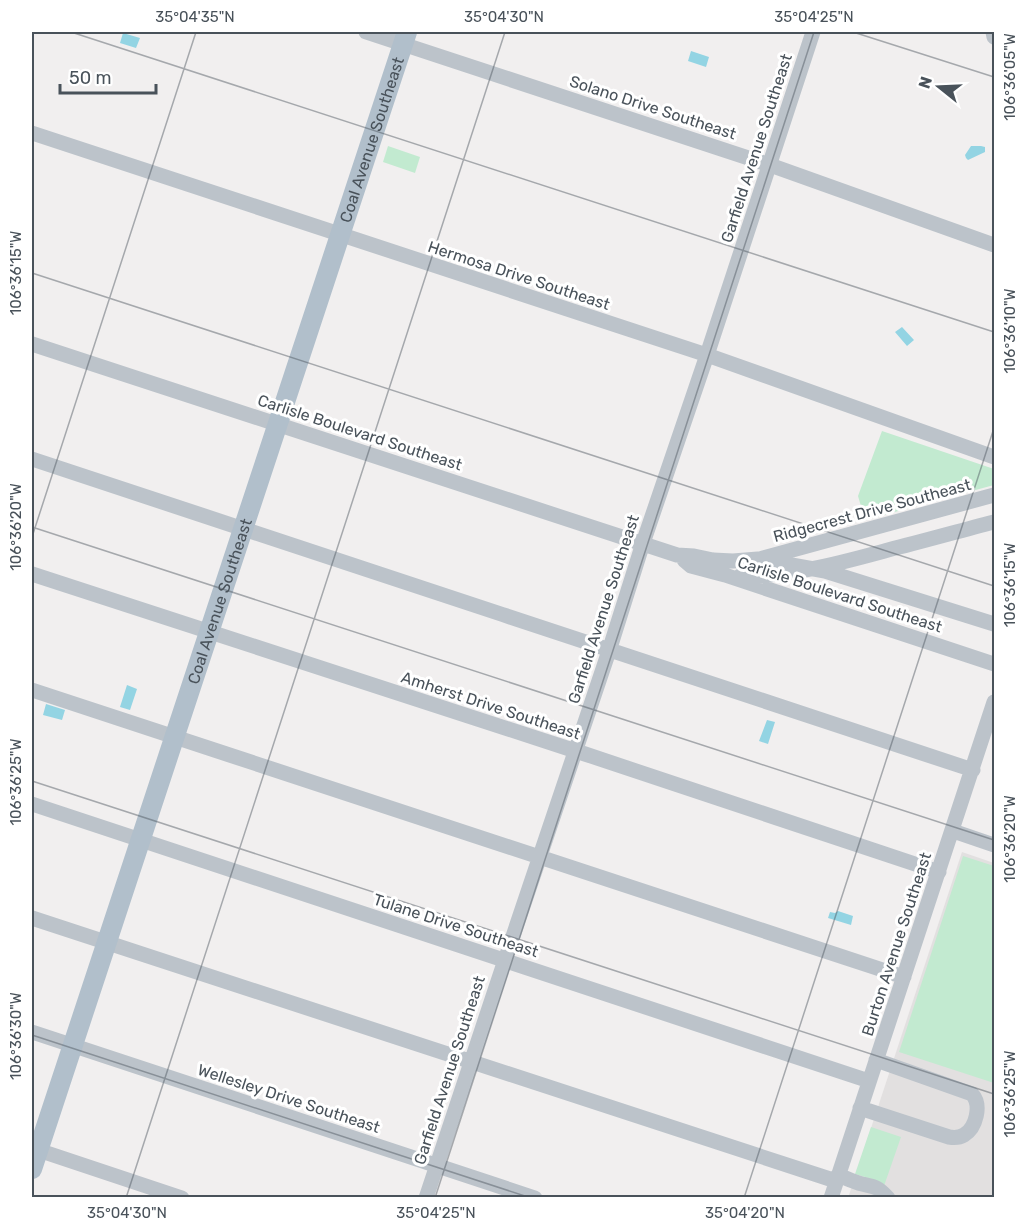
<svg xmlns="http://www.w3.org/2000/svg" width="1026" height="1229" font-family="Rubik,sans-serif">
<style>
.education{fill:#e2e0e0}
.green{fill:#c2ead0}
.water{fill:#93d4e3}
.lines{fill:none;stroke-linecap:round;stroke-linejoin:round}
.minor{stroke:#bcc3ca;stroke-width:15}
.major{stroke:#b1bfcb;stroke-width:20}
.ticks{fill:none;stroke:#49525a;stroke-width:1.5;stroke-opacity:0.45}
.labels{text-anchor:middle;stroke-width:6;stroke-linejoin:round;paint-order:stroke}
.street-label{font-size:16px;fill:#49525a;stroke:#fff}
.neatline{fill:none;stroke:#49525a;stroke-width:2}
.ticks-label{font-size:15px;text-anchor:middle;fill:#49525a}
</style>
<rect width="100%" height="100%" fill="#f1efef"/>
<path class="education" d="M 962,852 L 994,863 L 994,1197 L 848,1198 Z"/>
<path class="green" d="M 388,146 L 420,157 L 415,173 L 383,162 Z
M 882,431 L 994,469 L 994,485 L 865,520 L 858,496 Z
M 963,856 L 994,866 L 994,1083 L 899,1052 Z
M 871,1127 L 901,1137 L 884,1186 L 875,1180 L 855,1174 Z"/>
<path class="water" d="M 123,33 L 140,38 L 136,48 L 120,43 Z
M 691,51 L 709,57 L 706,67 L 688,61 Z
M 971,146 L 981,146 L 985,147 L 985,152 L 968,160 L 966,158 L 965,155 Z
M 902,327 L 914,340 L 907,346 L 895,332 Z
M 127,685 L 137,689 L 130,710 L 120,707 Z
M 46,704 L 65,710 L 62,720 L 43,715 Z
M 767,720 L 775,722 L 768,744 L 759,741 Z
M 838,911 L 853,916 L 851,925 L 828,918 L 830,912 L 835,913 Z"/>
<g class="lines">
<path class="minor" d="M 366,32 L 770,165 L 994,245
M 993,32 L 994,37
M 32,133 L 707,355 L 994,457
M 32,344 L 677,555 L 694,556 L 713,560 L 733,561 L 758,559 L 825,571 L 994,624
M 32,459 C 346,561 659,668 973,770
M 763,558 L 994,495
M 684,560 L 691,566 L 725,575 L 994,664
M 32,574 L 585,754 L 939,872
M 740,576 C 790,577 840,563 888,550 C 924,541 959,531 994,522
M 32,690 L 904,977
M 32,804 L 869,1081
M 953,831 L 994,845
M 32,918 L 836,1181
M 32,1032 L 535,1198
M 860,1108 L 949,1137 C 955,1138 959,1138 964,1135 C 976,1128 982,1105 972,1094 L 876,1060
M 32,1148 L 182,1198
M 838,1175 C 846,1178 854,1182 862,1184 C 876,1187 878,1187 888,1198
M 426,1198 L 505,960 L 609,651 L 643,543 L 707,355 L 813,32
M 831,1198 L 994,702"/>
<path class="major" id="s1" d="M 32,1169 L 407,32"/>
</g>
<path class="ticks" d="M 71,32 L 994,332M 853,32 L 994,77M 32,273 L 994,586M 32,527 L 994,840M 32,537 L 196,32M 32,781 L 994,1094M 32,1035 L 531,1198M 126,1198 L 505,32M 435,1198 L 814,32M 744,1198 L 994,428"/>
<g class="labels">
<g class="street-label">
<text transform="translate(653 107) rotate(18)" y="6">Solano Drive Southeast</text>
<text dy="6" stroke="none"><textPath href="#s1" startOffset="1084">Coal Avenue Southeast</textPath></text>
<text transform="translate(756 148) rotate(-72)" y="6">Garfield Avenue Southeast</text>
<text transform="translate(519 275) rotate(18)" y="6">Hermosa Drive Southeast</text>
<text transform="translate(360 432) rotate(18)" y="6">Carlisle Boulevard Southeast</text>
<text transform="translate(872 510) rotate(-15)" y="6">Ridgecrest Drive Southeast</text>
<text transform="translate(840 594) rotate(18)" y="6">Carlisle Boulevard Southeast</text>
<text dy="6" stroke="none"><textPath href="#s1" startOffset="598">Coal Avenue Southeast</textPath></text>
<text transform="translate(603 609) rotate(-72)" y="6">Garfield Avenue Southeast</text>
<text transform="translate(491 705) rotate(18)" y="6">Amherst Drive Southeast</text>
<text transform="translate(456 925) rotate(18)" y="6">Tulane Drive Southeast</text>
<text transform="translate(896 944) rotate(-72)" y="6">Burton Avenue Southeast</text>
<text transform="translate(449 1070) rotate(-72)" y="6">Garfield Avenue Southeast</text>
<text transform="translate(289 1098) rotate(18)" y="6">Wellesley Drive Southeast</text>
</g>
</g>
<rect width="1026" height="1229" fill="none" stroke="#ffffff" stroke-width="66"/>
<g transform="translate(939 87) rotate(288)" stroke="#ffffff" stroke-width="4.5" paint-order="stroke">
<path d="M0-4.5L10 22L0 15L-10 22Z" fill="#49525a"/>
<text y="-9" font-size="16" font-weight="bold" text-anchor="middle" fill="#49525a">N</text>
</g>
<path d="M60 84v9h96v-9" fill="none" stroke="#49525a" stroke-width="3"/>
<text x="69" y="84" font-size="18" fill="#49525a" stroke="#ffffff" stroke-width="4.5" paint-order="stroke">50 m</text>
<rect x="33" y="33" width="960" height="1163" class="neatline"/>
<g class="ticks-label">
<text x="195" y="22">35°04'35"N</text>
<text x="504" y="22">35°04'30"N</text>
<text x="814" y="22">35°04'25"N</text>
<text transform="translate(1010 77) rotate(-90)" y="5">106°36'05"W</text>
<text transform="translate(16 273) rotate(-90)" y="5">106°36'15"W</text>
<text transform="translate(1010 331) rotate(-90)" y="5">106°36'10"W</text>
<text transform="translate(16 527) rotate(-90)" y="5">106°36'20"W</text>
<text transform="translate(1010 585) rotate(-90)" y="5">106°36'15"W</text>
<text transform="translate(16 782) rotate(-90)" y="5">106°36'25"W</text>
<text transform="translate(1010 839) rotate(-90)" y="5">106°36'20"W</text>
<text transform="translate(16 1036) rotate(-90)" y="5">106°36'30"W</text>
<text transform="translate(1010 1094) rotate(-90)" y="5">106°36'25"W</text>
<text x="127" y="1218">35°04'30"N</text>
<text x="436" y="1218">35°04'25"N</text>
<text x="745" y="1218">35°04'20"N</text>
</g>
</svg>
